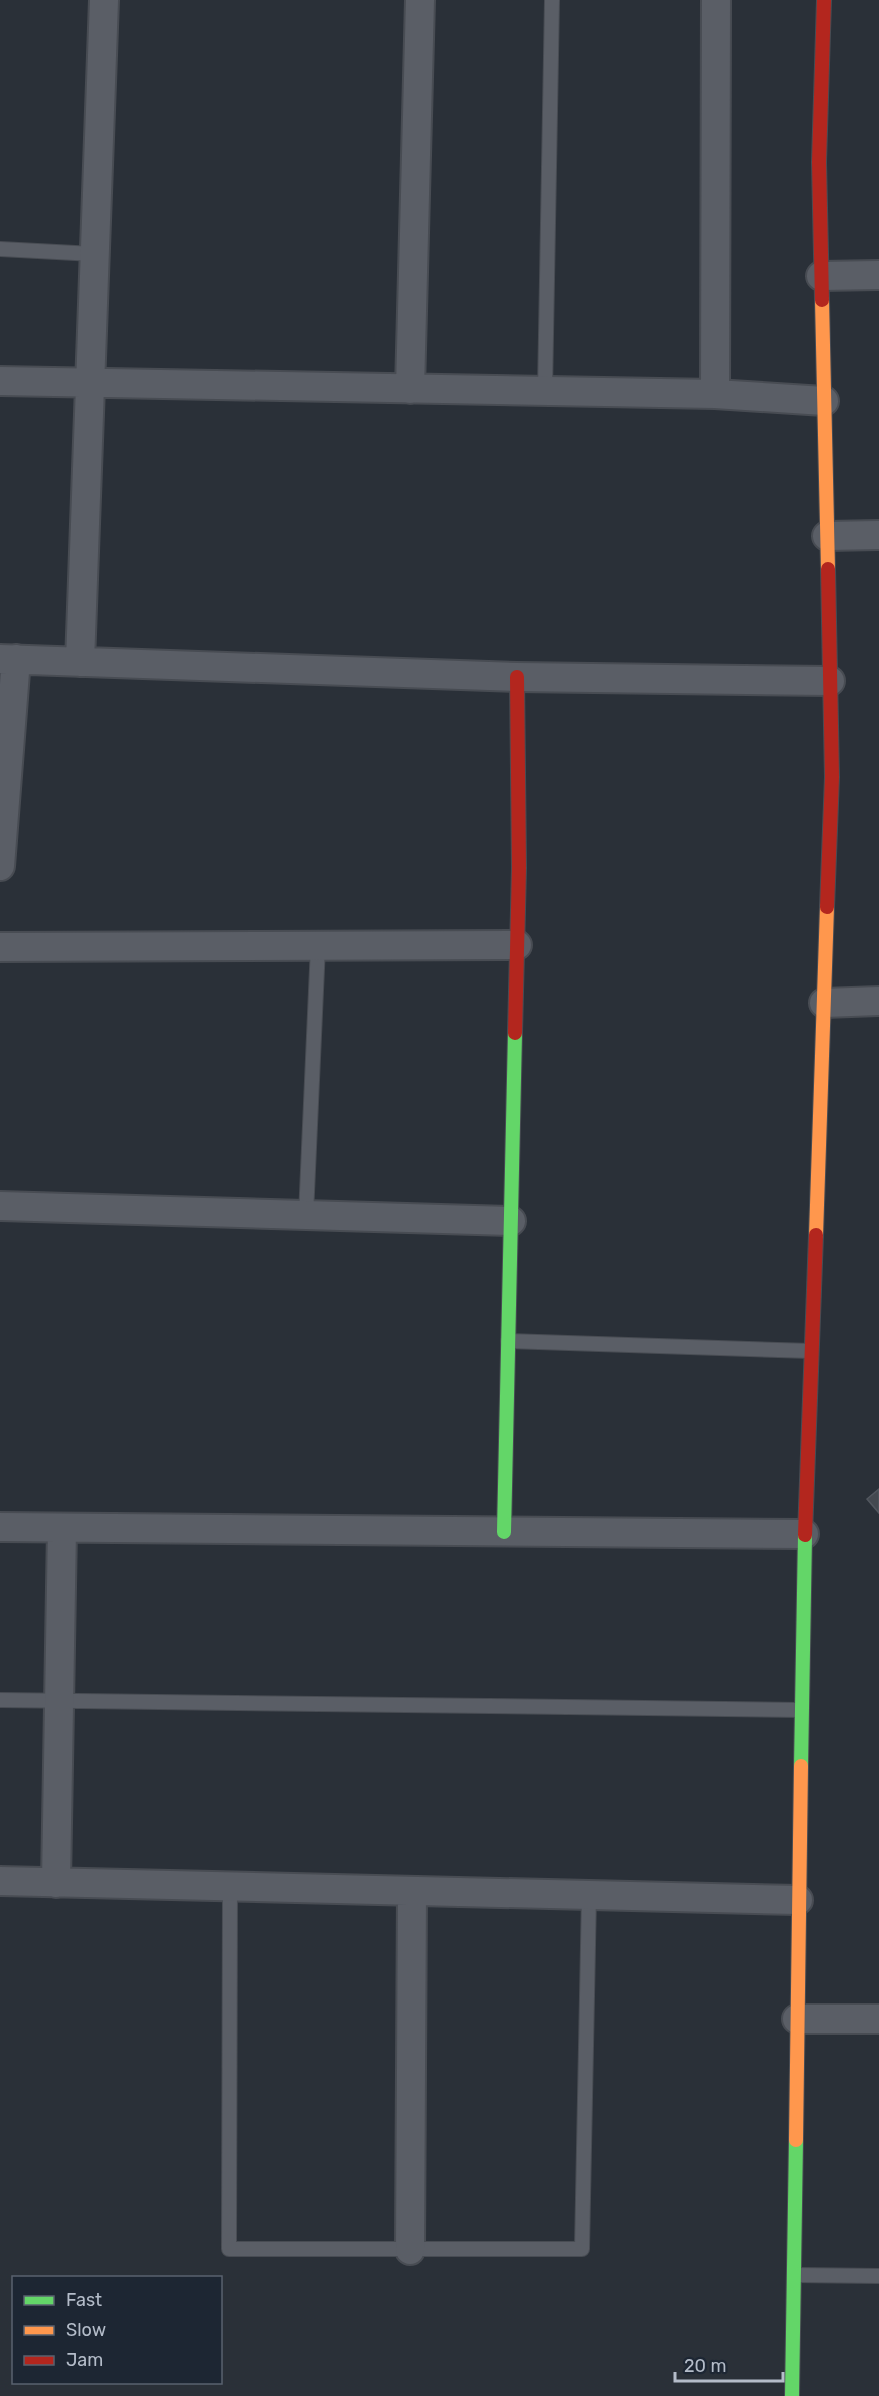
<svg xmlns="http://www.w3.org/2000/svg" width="879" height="2396" font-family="Rubik,sans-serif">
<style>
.building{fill:#444950;stroke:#52575f;stroke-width:1.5}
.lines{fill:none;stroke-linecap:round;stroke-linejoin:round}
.lane-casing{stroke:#484c53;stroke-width:16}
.street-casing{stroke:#484c53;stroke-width:32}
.fast-casing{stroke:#484c53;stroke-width:16}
.slow-casing{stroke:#484c53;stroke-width:16}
.jam-casing{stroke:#484c53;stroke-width:16}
.lane{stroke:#5a5e66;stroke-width:14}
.street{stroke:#5a5e66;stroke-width:28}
.fast{stroke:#63d668;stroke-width:14}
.slow{stroke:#ff974d;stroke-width:14}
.jam{stroke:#b3261e;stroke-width:14}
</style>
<rect width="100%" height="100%" fill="#2a3038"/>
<path class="building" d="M 879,1489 L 879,1513 L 867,1499 Z"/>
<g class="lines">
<defs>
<path id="lane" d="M 0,249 L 94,254
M 545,391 L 552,0
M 306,1215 L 318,946
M 508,1341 L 811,1351
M 0,1700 L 801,1710
M 230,1887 L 229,2249 L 582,2249 L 589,1895
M 794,2275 L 879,2276"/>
<path id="street" d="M 821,276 L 879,275
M 0,381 L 715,394 L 824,401
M 410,389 L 420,0
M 715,394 L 716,0
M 827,536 L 879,535
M 0,659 L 517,677 L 830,681
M 80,662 L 104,0
M 0,866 L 16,659
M 0,947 L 517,945
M 824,1003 L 879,1001
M 0,1206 L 511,1221
M 0,1527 L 804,1534
M 0,1881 L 798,1900
M 56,1883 L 62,1528
M 797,2019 L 879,2019
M 410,2250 L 412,1891"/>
<path id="fast" d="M 504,1532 L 515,1033
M 801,1766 L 805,1535
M 792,2396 L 796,2140"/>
<path id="slow" d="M 822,300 L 828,569
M 816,1235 L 827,907
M 796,2140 L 801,1766"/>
<path id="jam" d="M 822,300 L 819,162 L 824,0
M 827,907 L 832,777 L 828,569
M 515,1033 L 519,868 L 517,677
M 805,1535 L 816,1235"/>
</defs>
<use href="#lane" class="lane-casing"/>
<use href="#street" class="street-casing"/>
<use href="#fast" class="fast-casing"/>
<use href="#slow" class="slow-casing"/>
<use href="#jam" class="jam-casing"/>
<use href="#lane" class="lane"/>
<use href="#street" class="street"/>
<use href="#fast" class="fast"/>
<use href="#slow" class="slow"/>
<use href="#jam" class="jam"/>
</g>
<rect x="12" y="2276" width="210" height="108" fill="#1d2633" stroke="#59626f" stroke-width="1.5"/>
<rect x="24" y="2296" width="30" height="9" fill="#63d668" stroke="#59626f" stroke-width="1.5"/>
<text x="66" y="2306" font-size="18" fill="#b4bcc9">Fast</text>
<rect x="24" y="2326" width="30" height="9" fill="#ff974d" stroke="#59626f" stroke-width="1.5"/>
<text x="66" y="2336" font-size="18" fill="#b4bcc9">Slow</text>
<rect x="24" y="2356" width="30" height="9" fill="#b3261e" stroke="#59626f" stroke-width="1.5"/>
<text x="66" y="2366" font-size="18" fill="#b4bcc9">Jam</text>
<path d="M675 2372v9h108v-9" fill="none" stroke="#b4bcc9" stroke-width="3"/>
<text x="684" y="2372" font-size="18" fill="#b4bcc9" stroke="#1d2633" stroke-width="4.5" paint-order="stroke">20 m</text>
</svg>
